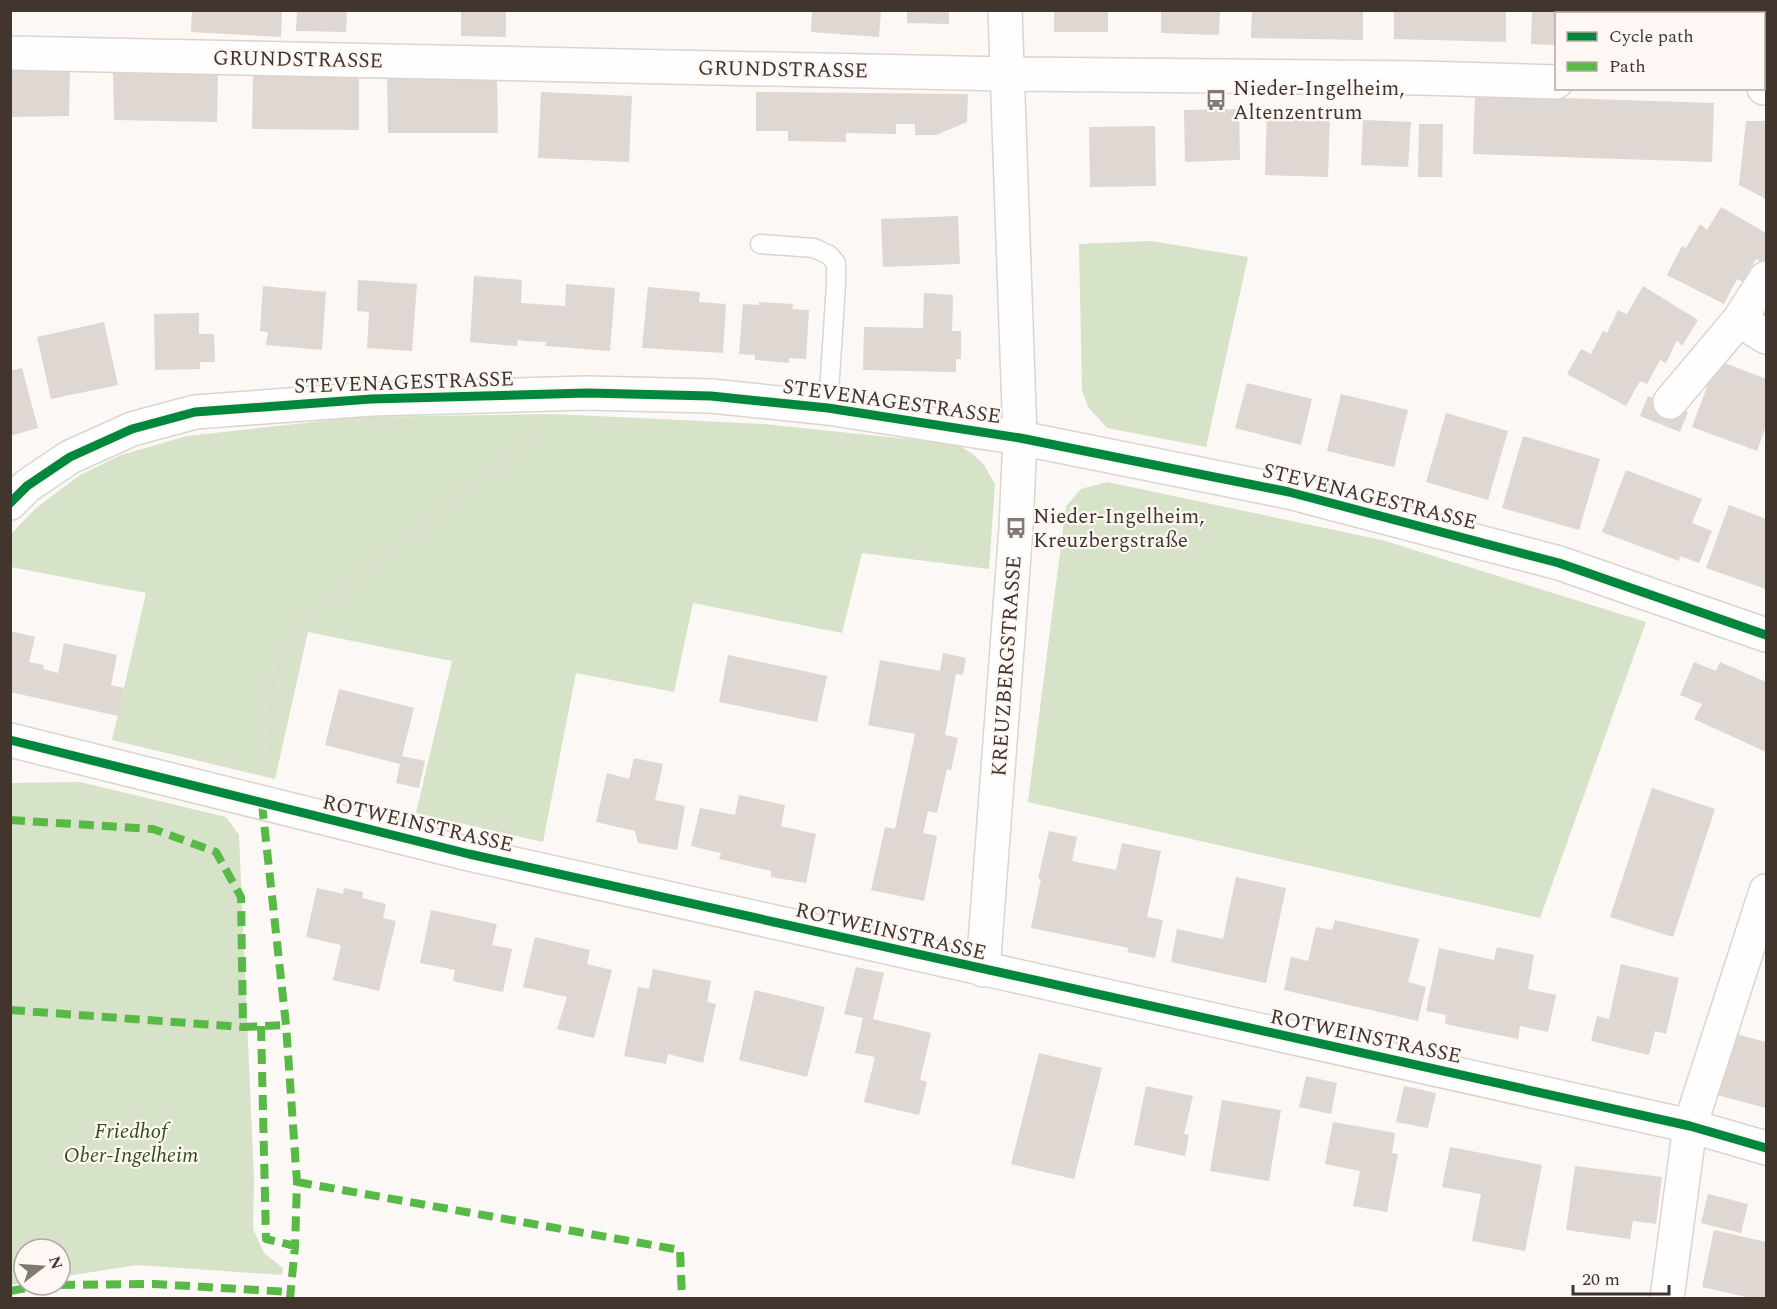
<svg xmlns="http://www.w3.org/2000/svg" width="1777" height="1309" font-family="Spectral,serif">
<style>
.green{fill:#d6e3c8}
.building{fill:#ded7d2}
.lines{fill:none;stroke-linecap:round;stroke-linejoin:round}
.service-casing{stroke:#ddd4cf;stroke-width:21}
.minor-casing{stroke:#ddd4cf;stroke-width:36}
.path{stroke:#dad8d6;stroke-width:4;stroke-dasharray:1.5 4.5;stroke-linecap:butt}
.service{stroke:#fefefe;stroke-width:18}
.minor{stroke:#fefefe;stroke-width:33}
.quiet{stroke:#58b947;stroke-width:8;stroke-dasharray:15 8;stroke-linecap:butt}
.cycleway-casing{stroke:#fef7f3;stroke-width:13}
.cycleway{stroke:#00873e;stroke-width:9}
.labels{text-anchor:middle;stroke-width:4.5;stroke-linejoin:round;paint-order:stroke}
.street-label{font-size:21px;fill:#42352d;stroke:#fef7f3}
.poi-label{font-size:21px;fill:#42352d;stroke:#fef7f3;text-anchor:start}
.park-label{font-size:21px;font-style:italic;fill:#304e0f;stroke:#fef7f3}
</style>
<rect width="100%" height="100%" fill="#fbf8f6"/>
<path class="green" d="M 1151,241 L 1248,257 L 1206,447 L 1107,428 L 1088,407 L 1082,390 L 1079,244 Z
M 553,414 L 763,424 L 956,444 L 973,454 L 984,465 L 995,484 L 989,569 L 862,553 L 842,633 L 693,603 L 674,692 L 576,673 L 543,842 L 416,813 L 452,661 L 308,632 L 275,779 L 112,740 L 146,593 L 11,567 L 10,535 L 36,508 L 80,475 L 121,455 L 187,436 L 359,417 Z
M 1107,482 L 1382,540 L 1646,622 L 1540,918 L 1028,802 L 1066,506 L 1081,489 Z
M 80,782 L 226,817 L 239,835 L 254,1180 L 253,1229 L 264,1253 L 283,1268 L 282,1275 L 137,1265 L 60,1277 L 60,1249 L 24,1249 L 24,1283 L 11,1285 L 11,783 Z"/>
<path class="building" d="M 192,10 L 282,10 L 281,37 L 191,32 Z
M 297,10 L 347,10 L 346,32 L 296,31 Z
M 461,10 L 506,10 L 506,37 L 461,36 Z
M 812,10 L 881,10 L 879,37 L 811,32 Z
M 907,10 L 949,10 L 949,24 L 907,23 Z
M 1054,10 L 1108,10 L 1108,32 L 1054,32 Z
M 1161,10 L 1220,10 L 1219,35 L 1161,33 Z
M 1252,10 L 1363,10 L 1363,40 L 1251,38 Z
M 1394,10 L 1506,10 L 1506,42 L 1394,39 Z
M 1532,10 L 1642,10 L 1642,14 L 1556,14 L 1556,45 L 1531,44 Z
M 1670,10 L 1719,10 L 1719,14 L 1670,14 Z
M 1730,10 L 1766,10 L 1766,49 L 1764,49 L 1764,14 L 1730,14 Z
M 10,68 L 70,68 L 69,116 L 10,117 Z
M 113,69 L 218,70 L 217,122 L 114,120 Z
M 253,73 L 359,75 L 359,130 L 252,129 Z
M 387,74 L 497,77 L 498,133 L 388,133 Z
M 541,92 L 632,96 L 629,162 L 538,158 Z
M 756,92 L 968,94 L 967,122 L 936,135 L 915,135 L 915,124 L 896,124 L 896,134 L 846,133 L 846,142 L 788,141 L 788,131 L 756,131 Z
M 1475,95 L 1714,103 L 1712,162 L 1473,154 Z
M 1239,109 L 1240,160 L 1185,162 L 1184,110 Z
M 1267,111 L 1330,113 L 1328,177 L 1265,175 Z
M 1363,120 L 1411,122 L 1408,167 L 1361,165 Z
M 1746,121 L 1766,121 L 1766,199 L 1739,185 Z
M 1419,124 L 1443,124 L 1442,177 L 1418,177 Z
M 1155,126 L 1156,186 L 1090,187 L 1089,127 Z
M 1721,207 L 1766,233 L 1766,257 L 1763,263 L 1756,259 L 1743,282 L 1737,279 L 1724,304 L 1667,275 L 1682,246 L 1686,248 L 1700,224 L 1707,230 Z
M 958,216 L 960,264 L 883,267 L 881,219 Z
M 474,276 L 522,280 L 521,303 L 565,306 L 566,284 L 615,288 L 610,351 L 545,346 L 546,342 L 525,341 L 518,340 L 517,346 L 470,342 Z
M 358,280 L 417,284 L 412,351 L 367,348 L 369,312 L 357,311 Z
M 263,286 L 326,292 L 322,350 L 266,345 L 268,332 L 260,331 Z
M 1643,286 L 1698,320 L 1682,346 L 1677,340 L 1666,363 L 1660,360 L 1647,384 L 1640,381 L 1626,406 L 1567,374 L 1581,349 L 1591,354 L 1603,331 L 1607,333 L 1618,310 L 1627,314 Z
M 648,287 L 700,292 L 699,302 L 726,304 L 723,353 L 642,348 Z
M 924,293 L 953,295 L 952,331 L 961,331 L 961,359 L 956,359 L 956,372 L 863,370 L 864,327 L 923,328 Z
M 759,302 L 793,304 L 792,309 L 809,310 L 806,359 L 789,358 L 789,363 L 755,360 L 755,355 L 739,354 L 743,304 L 759,305 Z
M 199,313 L 199,334 L 214,334 L 215,362 L 200,362 L 200,369 L 155,370 L 154,314 Z
M 104,322 L 118,385 L 51,399 L 37,337 Z
M 1717,360 L 1766,379 L 1766,426 L 1757,451 L 1692,427 Z
M 22,368 L 38,428 L 10,436 L 10,371 Z
M 1247,383 L 1312,399 L 1301,445 L 1235,428 Z
M 1341,394 L 1408,410 L 1394,467 L 1327,451 Z
M 1648,396 L 1688,412 L 1680,432 L 1640,416 Z
M 1446,413 L 1508,431 L 1488,500 L 1426,482 Z
M 1523,436 L 1600,459 L 1579,530 L 1502,508 Z
M 1626,470 L 1702,499 L 1692,523 L 1712,531 L 1699,563 L 1680,556 L 1679,561 L 1602,532 Z
M 1729,505 L 1766,519 L 1766,589 L 1706,568 Z
M 10,631 L 35,637 L 29,662 L 44,665 L 43,669 L 58,673 L 64,643 L 117,655 L 111,685 L 124,688 L 118,716 L 10,692 Z
M 943,653 L 966,658 L 963,675 L 956,674 L 945,735 L 958,738 L 951,770 L 947,769 L 937,813 L 928,811 L 923,833 L 937,836 L 924,901 L 871,890 L 885,827 L 895,829 L 915,734 L 868,725 L 880,660 L 940,671 Z
M 728,655 L 827,676 L 817,722 L 719,702 Z
M 1694,662 L 1716,671 L 1720,662 L 1766,682 L 1766,752 L 1694,719 L 1702,704 L 1680,695 Z
M 339,689 L 414,708 L 402,756 L 425,761 L 419,788 L 396,783 L 400,764 L 325,745 Z
M 634,758 L 663,764 L 655,800 L 685,806 L 677,850 L 638,843 L 635,831 L 596,822 L 607,773 L 629,779 Z
M 1652,788 L 1715,809 L 1673,937 L 1610,917 Z
M 739,795 L 785,805 L 781,826 L 816,834 L 806,883 L 771,877 L 771,871 L 719,859 L 721,853 L 691,846 L 700,808 L 735,815 Z
M 1049,831 L 1077,837 L 1072,861 L 1116,870 L 1122,843 L 1161,851 L 1147,917 L 1163,920 L 1155,958 L 1127,952 L 1129,948 L 1031,928 L 1041,879 L 1038,879 Z
M 1236,877 L 1286,888 L 1266,983 L 1171,962 L 1177,929 L 1223,939 Z
M 317,888 L 343,894 L 344,888 L 363,892 L 362,898 L 386,904 L 383,918 L 396,921 L 379,991 L 333,980 L 341,945 L 306,937 Z
M 431,910 L 497,924 L 492,945 L 512,949 L 503,992 L 453,981 L 455,970 L 420,963 Z
M 1335,920 L 1419,939 L 1408,982 L 1426,987 L 1418,1021 L 1284,990 L 1291,957 L 1308,961 L 1316,927 L 1332,930 Z
M 535,937 L 590,950 L 587,964 L 612,970 L 594,1038 L 557,1029 L 567,997 L 523,987 Z
M 1497,947 L 1534,955 L 1528,989 L 1556,995 L 1548,1032 L 1520,1026 L 1518,1039 L 1445,1024 L 1446,1015 L 1426,1011 L 1439,948 L 1494,960 Z
M 1621,964 L 1679,978 L 1666,1034 L 1655,1031 L 1649,1055 L 1591,1041 L 1597,1016 L 1609,1019 Z
M 856,967 L 884,973 L 873,1019 L 931,1033 L 920,1080 L 927,1082 L 919,1115 L 864,1102 L 875,1057 L 855,1053 L 863,1018 L 844,1014 Z
M 653,969 L 711,981 L 707,1002 L 716,1004 L 703,1063 L 668,1054 L 666,1064 L 624,1056 L 638,987 L 649,989 Z
M 755,990 L 825,1007 L 807,1077 L 739,1060 Z
M 1732,1033 L 1766,1042 L 1766,1108 L 1717,1095 Z
M 1039,1053 L 1102,1068 L 1074,1179 L 1011,1164 Z
M 1306,1076 L 1337,1083 L 1331,1114 L 1299,1107 Z
M 1146,1086 L 1193,1096 L 1184,1134 L 1189,1135 L 1185,1156 L 1134,1145 Z
M 1404,1086 L 1436,1093 L 1428,1128 L 1396,1122 Z
M 1222,1100 L 1281,1110 L 1269,1181 L 1210,1171 Z
M 1333,1122 L 1395,1133 L 1392,1153 L 1398,1154 L 1387,1212 L 1353,1206 L 1360,1171 L 1325,1164 Z
M 1450,1147 L 1542,1165 L 1525,1251 L 1472,1241 L 1481,1194 L 1442,1187 Z
M 1575,1166 L 1662,1177 L 1656,1224 L 1633,1221 L 1630,1239 L 1566,1230 Z
M 1708,1194 L 1748,1204 L 1741,1233 L 1701,1223 Z
M 1714,1230 L 1766,1242 L 1766,1298 L 1751,1298 L 1702,1287 Z"/>
<g class="lines">
<defs>
<path id="service" d="M 760,244 L 814,248 L 829,255 L 836,263 L 836,284 L 828,408"/>
<path id="minor" d="M 10,53 L 1007,74 L 1421,78 L 1556,82
M 1764,88 L 1766,88
M 1739,320 L 1766,278
M 1670,402 L 1739,320 L 1766,337
M 10,503 L 27,486 L 70,457 L 132,429 L 195,412 L 371,399 L 587,393 L 711,396 L 828,408 L 1020,438 L 1289,492 L 1559,563 L 1766,635
M 10,740 L 469,854 L 1690,1126 L 1766,1148
M 983,970 L 1016,528 L 1020,438 L 1005,10
M 1667,1298 L 1690,1126 L 1766,891"/>
</defs>
<use href="#service" class="service-casing"/>
<use href="#minor" class="minor-casing"/>
<path class="path" d="M 267,770 L 271,745 L 272,683 L 295,628 L 544,428
M 153,829 L 157,809"/>
<use href="#service" class="service"/>
<use href="#minor" class="minor"/>
<path class="quiet" d="M 262,804 L 286,1025 L 297,1182 L 295,1246 L 290,1298
M 10,820 L 153,829 L 216,852 L 241,897 L 243,1027 L 286,1025
M 10,1010 L 243,1027
M 261,1026 L 266,1239 L 295,1246
M 297,1182 L 680,1250 L 682,1298
M 60,1285 L 155,1284 L 290,1292
M 10,1291 L 44,1285"/>
<defs>
<path id="cycleway" d="M 10,503 L 27,486 L 70,457 L 132,429 L 195,412 L 371,399 L 587,393 L 711,396 L 828,408 L 1020,438 L 1289,492 L 1559,563 L 1766,635
M 10,740 L 469,854 L 1690,1126 L 1766,1148"/>
</defs>
<use href="#cycleway" class="cycleway-casing"/>
<use href="#cycleway" class="cycleway"/>
</g>
<defs>
<symbol id="bus-bare" viewBox="-9 -9 18 18"><path d="M-5-6H5V4H4V6H2V4H-2V6H-4V4H-5ZM-3.5-4V0h7V-4ZM-3.5 1.2v1.5H-2V1.2ZM2 1.2v1.5H3.5V1.2Z" fill="#837973" stroke="#fef7f3" stroke-width="2.5" paint-order="stroke"/></symbol>
</defs>
<g fill-rule="evenodd">
<use href="#bus-bare" x="1201" y="85" width="30" height="30"/>
<use href="#bus-bare" x="1001" y="513" width="30" height="30"/>
</g>
<g class="labels">
<g class="street-label">
<text transform="translate(298 59) rotate(1)" y="7">GRUNDSTRASSE</text>
<text transform="translate(783 69) rotate(1)" y="7">GRUNDSTRASSE</text>
<text transform="translate(404 382) rotate(-2)" y="7">STEVENAGESTRASSE</text>
<text transform="translate(892 401) rotate(8)" y="7">STEVENAGESTRASSE</text>
<text transform="translate(1370 496) rotate(14)" y="7">STEVENAGESTRASSE</text>
<text transform="translate(1006 666) rotate(-86)" y="7">KREUZBERGSTRASSE</text>
<text transform="translate(418 823) rotate(13)" y="7">ROTWEINSTRASSE</text>
<text transform="translate(891 931) rotate(13)" y="7">ROTWEINSTRASSE</text>
<text transform="translate(1366 1036) rotate(12)" y="7">ROTWEINSTRASSE</text>
</g>
<g class="poi-label">
<text x="1233" y="95">Nieder-Ingelheim,<tspan x="1233" dy="24">Altenzentrum</tspan></text>
<text x="1033" y="523">Nieder-Ingelheim,<tspan x="1033" dy="24">Kreuzbergstraße</tspan></text>
</g>
<g class="park-label">
<text x="131" y="1138">Friedhof<tspan x="131" dy="24">Ober-Ingelheim</tspan></text>
</g>
</g>
<rect width="1777" height="1309" fill="none" stroke="#42352d" stroke-width="24"/>
<rect x="1555" y="12" width="210" height="78" fill="#fef7f3" stroke="#b3a9a4" stroke-width="1.5"/>
<rect x="1567" y="32" width="30" height="9" fill="#00873e" stroke="#b3a9a4" stroke-width="1.5"/>
<text x="1609" y="42" font-size="18" fill="#42352d">Cycle path</text>
<rect x="1567" y="62" width="30" height="9" fill="#58b947" stroke="#b3a9a4" stroke-width="1.5"/>
<text x="1609" y="72" font-size="18" fill="#42352d">Path</text>
<g transform="translate(42 1267) rotate(73)"><circle r="28" fill="#fef7f3" stroke="#b3a9a4" stroke-width="1.5"/>
<path d="M0-4.5L10 22L0 15L-10 22Z" fill="#837973"/>
<text y="-9" font-size="16" font-weight="bold" text-anchor="middle" fill="#42352d">N</text>
</g>
<path d="M1573 1285v9h96v-9" fill="none" stroke="#42352d" stroke-width="3"/>
<text x="1582" y="1285" font-size="18" fill="#42352d" stroke="#fef7f3" stroke-width="4.5" paint-order="stroke">20 m</text>
</svg>
